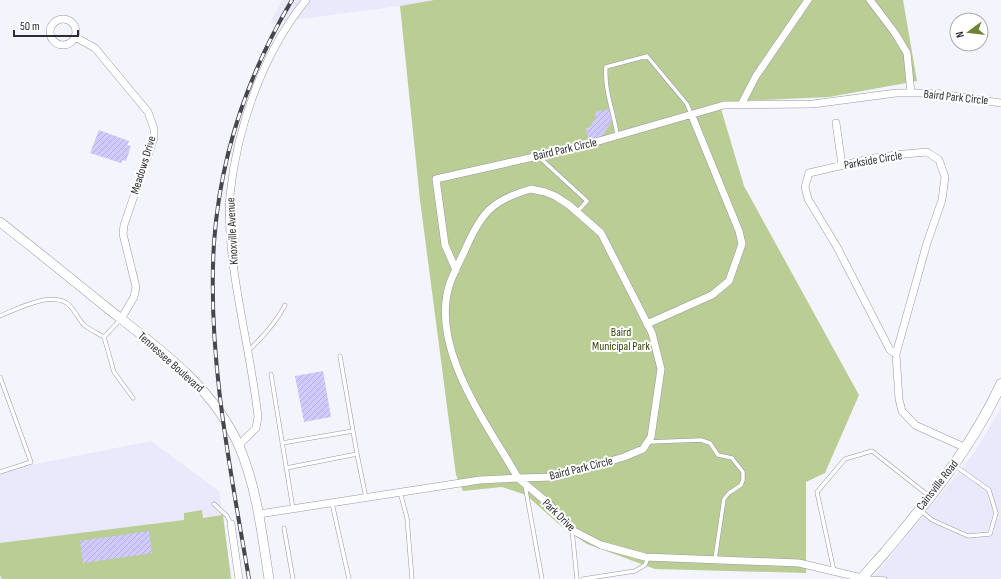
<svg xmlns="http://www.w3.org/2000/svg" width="1001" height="579" font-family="'Sofia Sans Condensed',sans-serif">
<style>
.built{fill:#eae9fc}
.park{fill:#bacd95}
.building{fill:url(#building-hatch)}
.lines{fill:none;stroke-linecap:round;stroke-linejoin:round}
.service-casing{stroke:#9897a5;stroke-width:4.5}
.minor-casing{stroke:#9897a5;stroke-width:8}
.tertiary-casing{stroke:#9897a5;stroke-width:10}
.secondary-casing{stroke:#9897a5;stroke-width:11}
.service{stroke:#fff;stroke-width:3.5}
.minor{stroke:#fff;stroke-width:7}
.tertiary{stroke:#fff;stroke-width:9}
.secondary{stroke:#fff;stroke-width:10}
.rail-casing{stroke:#46464d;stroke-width:4}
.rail{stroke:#fff;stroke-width:2.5;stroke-dasharray:8;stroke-linecap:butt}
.labels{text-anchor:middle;stroke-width:4;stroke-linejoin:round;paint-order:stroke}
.street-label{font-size:12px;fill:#2d2d33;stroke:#fff}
.park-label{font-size:12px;fill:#354405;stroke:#fff}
</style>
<defs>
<pattern id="building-hatch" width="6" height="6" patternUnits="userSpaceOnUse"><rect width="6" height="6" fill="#d0cbfc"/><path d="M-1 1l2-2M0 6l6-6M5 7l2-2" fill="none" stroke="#b3afd8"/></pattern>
</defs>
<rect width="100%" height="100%" fill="#f4f4fd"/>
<path class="built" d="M 282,0 L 434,0 L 400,6 L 270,23 Z
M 1001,408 L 1001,579 L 872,579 L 974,453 Z
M 151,441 L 219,491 L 232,579 L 0,579 L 0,471 Z"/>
<path class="park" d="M 434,0 L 903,0 L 917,81 L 829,97 L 719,102 L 744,186 L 859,395 L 825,473 L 806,482 L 806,573 L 655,569 L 587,544 L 561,526 L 526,495 L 502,487 L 463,491 L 456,475 L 420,200 L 400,6 Z
M 202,510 L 203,518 L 223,515 L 231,579 L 2,579 L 0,575 L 0,543 L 184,520 L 184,513 Z"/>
<path class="building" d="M 611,109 L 613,119 L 600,140 L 589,143 L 586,128 L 590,127 L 596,117 L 595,112 Z
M 99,130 L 129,141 L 127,145 L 131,146 L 126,161 L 123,160 L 121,163 L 90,153 Z
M 323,371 L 331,417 L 304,422 L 295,376 Z
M 149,531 L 152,553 L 83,563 L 80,541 Z"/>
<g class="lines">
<defs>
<path id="service" d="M 617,135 C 614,112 604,91 606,67 L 647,56 L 687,104 L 691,114
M 538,156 L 587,201 L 577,212
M 0,316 C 17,309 54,289 70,306 C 75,311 78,318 83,324 C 88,329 97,333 104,337
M 121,319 L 104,337 L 114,372 L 133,398
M 248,351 C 263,337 276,323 285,305
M 340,356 L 357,454
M 271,374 L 293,509
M 0,377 L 31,462 L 0,472
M 648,442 L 701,440 L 710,443 L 718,455 L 732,458 L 743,472 L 743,480 L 741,485 L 729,493 L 724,499 L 715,559
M 282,443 L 353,431
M 286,468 L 357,454 L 366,498
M 525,485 L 542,579
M 400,492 L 407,518 L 412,579
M 332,503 L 349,579
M 214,504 L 227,516 L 231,524
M 920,510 L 932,520 L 968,536 L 990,534 L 996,513 L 989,490 L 954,465
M 284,528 L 293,579
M 572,530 L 577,579
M 834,571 L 817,492 L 845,459 L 872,451 L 929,496
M 865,578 L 885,579
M 583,579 L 635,571 L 645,565 L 648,558"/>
<path id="minor" d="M 870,0 L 895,33 L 907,53 L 911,93
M50 32a13 13 0 1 1 26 0a13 13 0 1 1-26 0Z
M 75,37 L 95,48 L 148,112 L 154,129 L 154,138 L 124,225 L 123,234 L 136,287 L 134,297 L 121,319
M 741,105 L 756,76 L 808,0
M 836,123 L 842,165
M 531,189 L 545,192 L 555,196 L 569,205 L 601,233 L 652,333 L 661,369 L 651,437 L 643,449 L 624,457 L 555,477 L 518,478 C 488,425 428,347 450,283 C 454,272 460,261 465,250 C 481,213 492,200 531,189 Z
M 456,270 L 445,245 L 436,179 L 578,147 L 724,105 L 813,104 L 896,93 L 934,93 L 1001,103
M 647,324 L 712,295 L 729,281 L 742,244 L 739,231 L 692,116
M 896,354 L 890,350 L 837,247 L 808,199 L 805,187 L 809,173 L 874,158 L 904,154 L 927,152 L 939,160 L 945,177 L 942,200 L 927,243 L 896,354 L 899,399 L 902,411 L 915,425 L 966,448
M 239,445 L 256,428 L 258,417 C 252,362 238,309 232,255 C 230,236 228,214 230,195 C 237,127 263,53 306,0
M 259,514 L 480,480 L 518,478 L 548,503 L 572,530 L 601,545 L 645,557 L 799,563 L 862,578
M 231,524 L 239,579"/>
<path id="tertiary" d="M 0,222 C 37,251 74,281 111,311 C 160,349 213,387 239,446 C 257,488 262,534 269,579"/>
<path id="secondary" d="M 862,579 C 869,569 878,561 886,551 C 929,500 973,445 1001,384"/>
</defs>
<use href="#service" class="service-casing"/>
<use href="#minor" class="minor-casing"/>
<use href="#tertiary" class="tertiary-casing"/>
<use href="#secondary" class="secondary-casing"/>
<use href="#service" class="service"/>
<use href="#minor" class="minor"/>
<use href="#tertiary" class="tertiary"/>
<use href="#secondary" class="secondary"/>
<defs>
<path id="rail" d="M 249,579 C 230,468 207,355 214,243 C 220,157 248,74 292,0"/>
</defs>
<use href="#rail" class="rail-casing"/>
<use href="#rail" class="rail"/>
</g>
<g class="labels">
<g class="street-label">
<text transform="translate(956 97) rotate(6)" y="4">Baird Park Circle</text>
<text transform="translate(565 149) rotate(-13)" y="4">Baird Park Circle</text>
<text transform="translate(873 160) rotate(-10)" y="4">Parkside Circle</text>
<text transform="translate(143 165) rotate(-73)" y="4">Meadows Drive</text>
<text transform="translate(232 231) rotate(-93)" y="4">Knoxville Avenue</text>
<text transform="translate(171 362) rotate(42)" y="4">Tennessee Boulevard</text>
<text transform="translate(581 468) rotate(-14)" y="4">Baird Park Circle</text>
<text transform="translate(937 485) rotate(-52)" y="4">Cainsville Road</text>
<text transform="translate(559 515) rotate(44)" y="4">Park Drive</text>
</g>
<g class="park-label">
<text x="621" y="336">Baird<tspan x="621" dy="14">Municipal Park</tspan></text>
</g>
</g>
<g transform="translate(969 32) rotate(255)"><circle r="19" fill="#ffffff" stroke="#ababad"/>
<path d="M0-3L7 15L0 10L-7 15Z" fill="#6d8436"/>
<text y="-6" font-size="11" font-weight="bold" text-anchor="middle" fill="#2d2d33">N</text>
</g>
<path d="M14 30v6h64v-6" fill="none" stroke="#2d2d33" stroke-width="2"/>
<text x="20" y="30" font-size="12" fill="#2d2d33" stroke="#ffffff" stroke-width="3" paint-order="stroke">50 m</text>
</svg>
